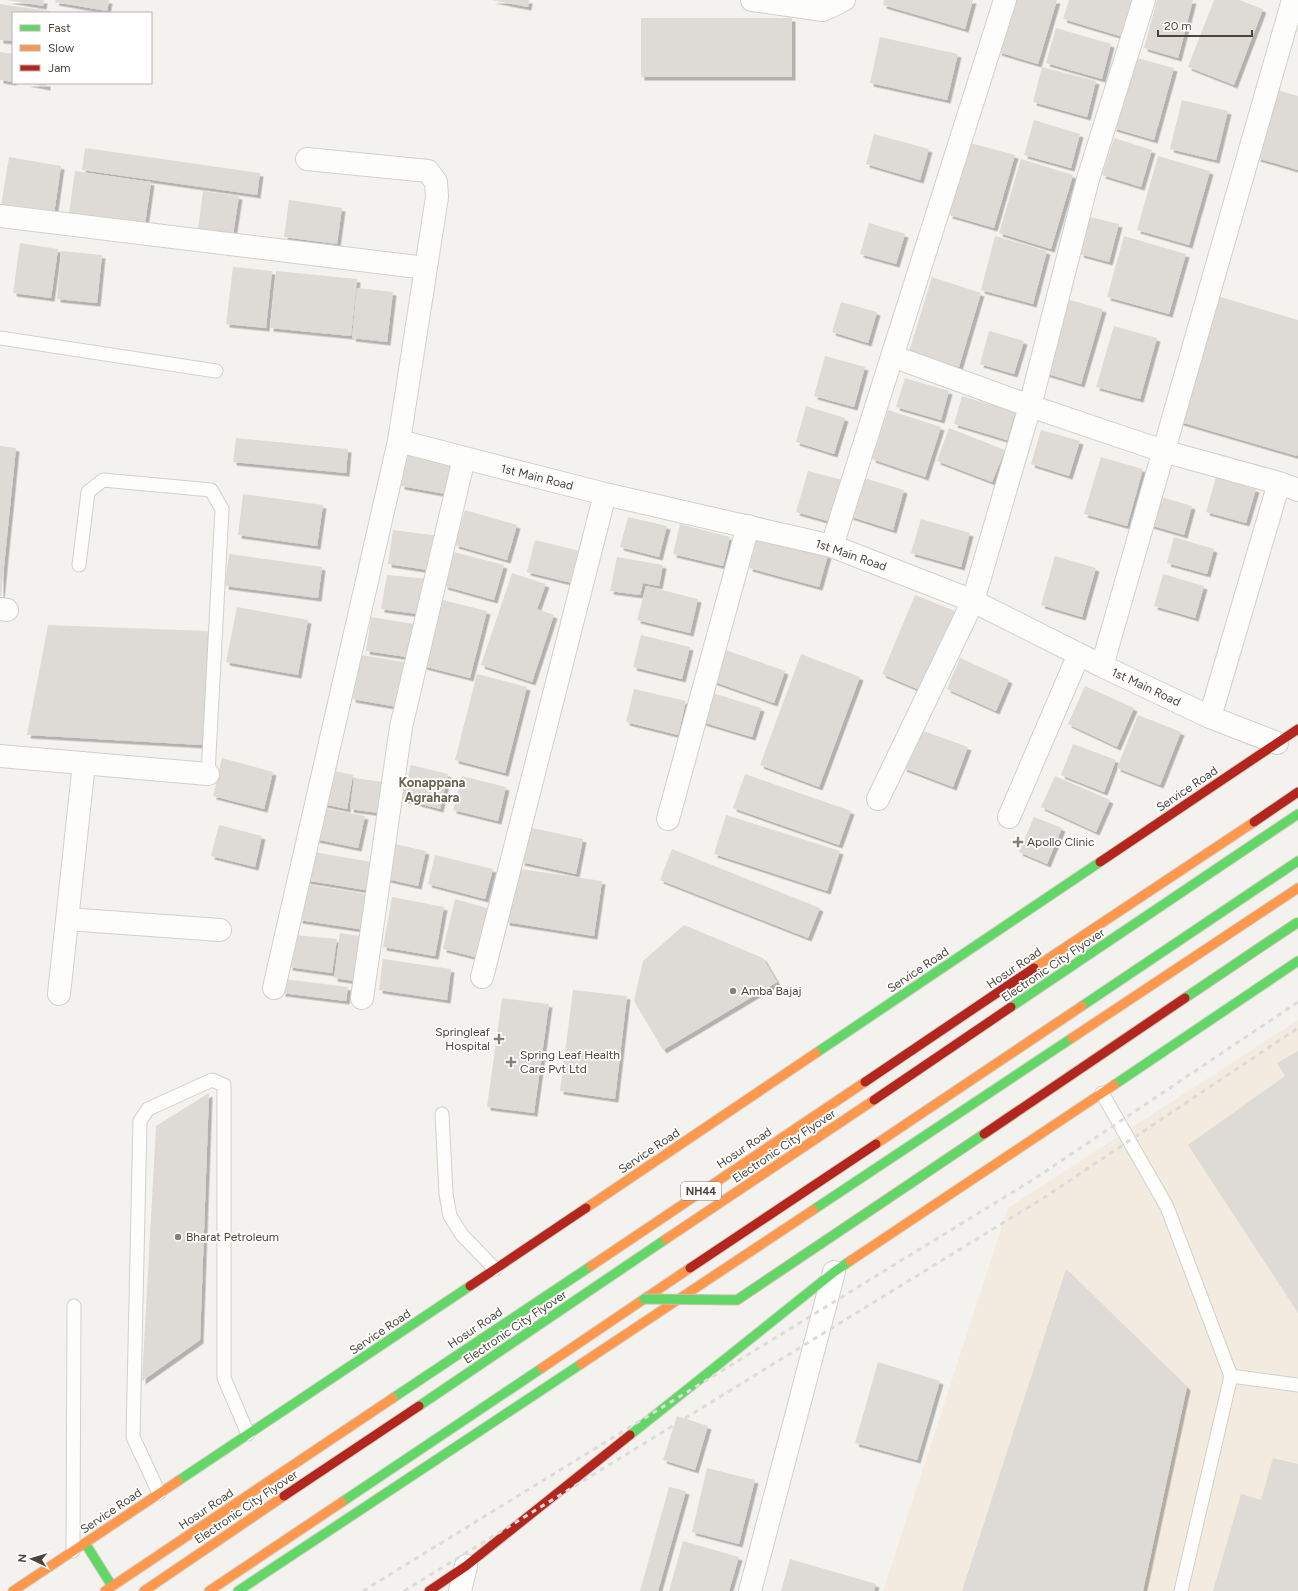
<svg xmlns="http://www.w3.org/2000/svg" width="1298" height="1591" font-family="Figtree,sans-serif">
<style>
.commercial{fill:#f3ebdf}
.building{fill:#dedbd6;filter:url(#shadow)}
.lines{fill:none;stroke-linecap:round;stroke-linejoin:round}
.lane-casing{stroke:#d2d0cb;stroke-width:15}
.street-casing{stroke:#d2d0cb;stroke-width:24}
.fast-casing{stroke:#d3cfc5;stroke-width:11}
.slow-casing{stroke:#d3cfc5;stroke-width:11}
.jam-casing{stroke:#d3cfc5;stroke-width:11}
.lane{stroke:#fdfdfc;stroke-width:13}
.street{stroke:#fdfdfc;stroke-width:22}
.fast{stroke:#63d668;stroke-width:9}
.slow{stroke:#ff974d;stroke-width:9}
.jam{stroke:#b3261e;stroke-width:9}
.rail{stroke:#dbdbda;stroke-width:3;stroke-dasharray:5 5;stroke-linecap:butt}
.fast-bridge-casing{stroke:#ccbfa9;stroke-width:11;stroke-linecap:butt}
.jam-bridge-casing{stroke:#ccbfa9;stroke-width:11;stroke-linecap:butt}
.fast-bridge{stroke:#63d668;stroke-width:9}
.jam-bridge{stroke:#b3261e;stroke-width:9}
.poi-dot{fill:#868178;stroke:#fff;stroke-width:1.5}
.labels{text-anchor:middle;stroke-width:3.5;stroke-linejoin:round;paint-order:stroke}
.shield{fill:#fff;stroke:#817c74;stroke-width:1}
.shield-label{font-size:11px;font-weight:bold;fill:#4b4439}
.street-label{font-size:12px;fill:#4b4439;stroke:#fff}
.poi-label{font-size:12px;fill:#4b4439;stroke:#fff;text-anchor:start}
.neighbourhood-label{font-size:13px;font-weight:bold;fill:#6e6250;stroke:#fff}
</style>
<defs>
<filter id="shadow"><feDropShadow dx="3.5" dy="3.5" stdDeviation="0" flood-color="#0004"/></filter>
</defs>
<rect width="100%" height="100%" fill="#f4f2ee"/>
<path class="commercial" d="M 1298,1020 L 1298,1591 L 883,1591 L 1008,1208 Z"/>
<path class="building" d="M 7,0 L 44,0 L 43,6 Z
M 56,0 L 109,0 L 107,11 L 55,2 Z
M 492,0 L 529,0 L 528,7 Z
M 884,0 L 973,0 L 965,29 L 883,5 Z
M 1013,0 L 1057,0 L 1038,64 L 998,52 Z
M 1069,0 L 1134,0 L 1123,37 L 1063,19 Z
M 1157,0 L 1193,0 L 1178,58 L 1144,48 Z
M 1214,0 L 1239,0 L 1263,9 L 1234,85 L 1188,67 Z
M 0,4 L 50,11 L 50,13 L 13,13 L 13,41 L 0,40 Z
M 641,18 L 792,18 L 792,77 L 641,77 Z
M 1056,28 L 1111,44 L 1102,79 L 1046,63 Z
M 880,37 L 958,54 L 947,100 L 870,83 Z
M 0,52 L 13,54 L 13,82 L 0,80 Z
M 1133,57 L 1174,68 L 1154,140 L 1113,128 Z
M 1042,67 L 1096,81 L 1087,117 L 1033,102 Z
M 26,83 L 47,83 L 47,87 Z
M 1277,90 L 1298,96 L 1298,170 L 1257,158 Z
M 1182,100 L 1228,111 L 1216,160 L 1170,149 Z
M 1034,120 L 1080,134 L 1071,168 L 1024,155 Z
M 874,134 L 929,149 L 920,180 L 866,164 Z
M 1114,138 L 1152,150 L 1141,187 L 1102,175 Z
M 970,143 L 1015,155 L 994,228 L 949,215 Z
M 85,148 L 260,173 L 257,195 L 82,170 Z
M 1158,156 L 1210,171 L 1189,245 L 1137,230 Z
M 9,157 L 61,166 L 54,214 L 1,206 Z
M 1021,159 L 1073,175 L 1051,249 L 999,233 Z
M 75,171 L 151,182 L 144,231 L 68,220 Z
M 203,191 L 239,196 L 232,241 L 197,236 Z
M 289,200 L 342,208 L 337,244 L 284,237 Z
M 1090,217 L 1119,224 L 1109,262 L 1080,254 Z
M 869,223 L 905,234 L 896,264 L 860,254 Z
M 995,236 L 1047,251 L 1033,304 L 981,290 Z
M 1124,236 L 1186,254 L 1169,314 L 1107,297 Z
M 20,243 L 58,249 L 51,298 L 13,293 Z
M 61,251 L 102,255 L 97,303 L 57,299 Z
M 233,267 L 272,271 L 266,328 L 226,324 Z
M 276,271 L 357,279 L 351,336 L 270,328 Z
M 932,277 L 981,293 L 959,367 L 909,352 Z
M 357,288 L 393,292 L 387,342 L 352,338 Z
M 1214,295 L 1298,320 L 1298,451 L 1297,456 L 1177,421 Z
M 1062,298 L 1103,309 L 1081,384 L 1041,372 Z
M 841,302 L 877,312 L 868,343 L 832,332 Z
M 1114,326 L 1157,338 L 1140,399 L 1096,387 Z
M 989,331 L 1024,341 L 1014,374 L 980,364 Z
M 825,356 L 865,367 L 854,407 L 814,396 Z
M 905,378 L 949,391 L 941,420 L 896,407 Z
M 962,396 L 1015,412 L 1007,440 L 954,424 Z
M 806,406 L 845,418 L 834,454 L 796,442 Z
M 888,410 L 941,427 L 925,477 L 872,459 Z
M 949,428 L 1005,450 L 992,482 L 937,461 Z
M 1041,430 L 1080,441 L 1069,476 L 1031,464 Z
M 236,438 L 348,449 L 346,473 L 233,462 Z
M 0,446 L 16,448 L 1,596 L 0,596 Z
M 406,453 L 456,464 L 451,495 L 401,486 Z
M 1101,457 L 1143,469 L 1127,526 L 1084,514 Z
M 808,471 L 843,480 L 831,522 L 796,512 Z
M 861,477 L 904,490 L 893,530 L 849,516 Z
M 1216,477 L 1256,489 L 1246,523 L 1206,512 Z
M 243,494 L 323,505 L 317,546 L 238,535 Z
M 1158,496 L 1192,506 L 1184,535 L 1150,525 Z
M 465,510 L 517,525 L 507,560 L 455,545 Z
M 628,517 L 667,526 L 659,557 L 620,547 Z
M 921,519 L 970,533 L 961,567 L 911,553 Z
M 680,524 L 730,537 L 723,566 L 673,554 Z
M 393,530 L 440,536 L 435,571 L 388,564 Z
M 758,535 L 828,555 L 819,587 L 749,568 Z
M 1174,537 L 1214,549 L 1207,574 L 1167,563 Z
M 535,540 L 584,552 L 576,584 L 527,572 Z
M 454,552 L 504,565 L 494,600 L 444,586 Z
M 229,554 L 322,567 L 318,598 L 225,586 Z
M 1055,556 L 1096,568 L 1082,617 L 1041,605 Z
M 617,557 L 663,565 L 659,586 L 643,583 L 640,595 L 610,591 Z
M 512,573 L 546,584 L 537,609 L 554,615 L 532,682 L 481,665 Z
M 1163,574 L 1204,586 L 1195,618 L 1154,606 Z
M 387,575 L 429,579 L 425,615 L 381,609 Z
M 646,586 L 698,599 L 690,633 L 637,620 Z
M 915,595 L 955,611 L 922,691 L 882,674 Z
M 439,599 L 487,611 L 470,678 L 423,666 Z
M 237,607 L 308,620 L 298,675 L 226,662 Z
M 371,617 L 419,625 L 414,658 L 366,651 Z
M 48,625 L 208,631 L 202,745 L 27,735 Z
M 641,635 L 690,647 L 682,679 L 633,667 Z
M 723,649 L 785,671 L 774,703 L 712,681 Z
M 801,654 L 860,677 L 819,787 L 760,765 Z
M 361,655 L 410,663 L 403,708 L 352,699 Z
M 960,658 L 1009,680 L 996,711 L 947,689 Z
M 477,674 L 527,687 L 505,773 L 455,760 Z
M 1085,686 L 1134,708 L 1117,747 L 1068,724 Z
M 634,689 L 686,701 L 678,735 L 626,722 Z
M 710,692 L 761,708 L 752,737 L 702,722 Z
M 1138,715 L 1181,732 L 1160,785 L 1117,768 Z
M 918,729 L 968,747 L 953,787 L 903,768 Z
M 1073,744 L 1116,760 L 1104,792 L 1061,775 Z
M 222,758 L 273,772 L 264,809 L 213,796 Z
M 411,765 L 448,774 L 440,809 L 402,799 Z
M 330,770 L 353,775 L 347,809 L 323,804 Z
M 745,774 L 851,811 L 839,845 L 733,808 Z
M 462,776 L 506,787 L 498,821 L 453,810 Z
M 1055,776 L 1110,800 L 1096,832 L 1041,807 Z
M 354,778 L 391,783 L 386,814 L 350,809 Z
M 322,808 L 365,816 L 358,848 L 315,839 Z
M 726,815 L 840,851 L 827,891 L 714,854 Z
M 1034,817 L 1062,828 L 1047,864 L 1019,852 Z
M 219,825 L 262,836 L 255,867 L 211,856 Z
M 528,827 L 583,839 L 576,874 L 521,862 Z
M 395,844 L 426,851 L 418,886 L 387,879 Z
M 672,849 L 820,908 L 808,938 L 660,880 Z
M 308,851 L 377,863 L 372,891 L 304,880 Z
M 435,855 L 493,869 L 485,899 L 428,884 Z
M 514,868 L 602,881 L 594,936 L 506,922 Z
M 305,884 L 372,895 L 366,930 L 299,920 Z
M 392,897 L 444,907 L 435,956 L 383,947 Z
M 455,899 L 487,908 L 475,957 L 443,949 Z
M 684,925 L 763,958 L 777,982 L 663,1050 L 634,1001 L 643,961 Z
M 340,933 L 367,937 L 361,982 L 334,978 Z
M 294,935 L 337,939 L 332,973 L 289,967 Z
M 383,959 L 451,969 L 447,1000 L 379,990 Z
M 284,979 L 348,987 L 346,1001 L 282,993 Z
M 573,990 L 627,996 L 615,1099 L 560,1091 Z
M 502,998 L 549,1004 L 534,1113 L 487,1107 Z
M 1298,1051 L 1298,1313 L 1188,1145 L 1285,1076 L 1277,1063 Z
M 209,1093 L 200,1340 L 142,1381 L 156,1126 Z
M 1066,1269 L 1187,1387 L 1143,1591 L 962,1591 Z
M 878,1362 L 940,1381 L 917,1460 L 855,1443 Z
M 677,1416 L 708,1426 L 695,1470 L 663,1460 Z
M 1273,1458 L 1298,1464 L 1298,1591 L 1213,1591 L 1241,1494 L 1261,1500 Z
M 707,1468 L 755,1480 L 739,1544 L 692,1532 Z
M 669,1487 L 686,1491 L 658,1591 L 640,1591 Z
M 683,1541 L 739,1557 L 729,1591 L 669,1591 Z
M 790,1559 L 876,1584 L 874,1591 L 781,1591 Z"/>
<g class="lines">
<defs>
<path id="lane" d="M 0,338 L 216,371
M 79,565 L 88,492 L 103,480 L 211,490 L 222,509 L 208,774
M 1102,1093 L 1167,1207 L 1231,1376 L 1181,1591
M 442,1114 L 446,1194 L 450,1216 L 462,1235 L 495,1269
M 1231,1376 L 1298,1385
M 159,1493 L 133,1437 L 140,1121 L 148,1109 L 212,1080 L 224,1085 L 224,1378 L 248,1434
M 73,1551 L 74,1306"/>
<path id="street" d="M 752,0 L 823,10 L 844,0
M 0,216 L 426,268
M 892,356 L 1030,406 L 1163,451 L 1279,483 L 1298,490
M 399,441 L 605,494 L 832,546 L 973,601 L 1102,666 L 1210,717 L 1277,743
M 832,546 L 1005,0
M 0,609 L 7,610
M 1102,666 L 1293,0
M 1210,717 L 1279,483
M 0,756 L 208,774
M 878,799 L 973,601 L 1030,406 L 1088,179 L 1144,0
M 1009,817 L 1079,654
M 668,819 L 748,526
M 67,919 L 220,930
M 482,977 L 605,494
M 274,988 L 399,441 L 437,197 L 436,182 L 428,171 L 307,159
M 59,994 L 84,763
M 362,998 L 401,727 L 464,458
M 460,1591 L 466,1566
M 750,1591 L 834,1272"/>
<path id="fast" d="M 1082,1006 L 1298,861
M 1011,1007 L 1298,814
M 816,1053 L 1100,862
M 1114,1085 L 1298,961
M 813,1210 L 1072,1038
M 393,1398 L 591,1266
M 419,1406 L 666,1239
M 630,1435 L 834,1272 L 850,1261
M 178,1481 L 470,1286
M 342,1502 L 542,1368
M 85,1543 L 112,1586
M 238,1591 L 581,1364"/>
<path id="slow" d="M 1034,968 L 1254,822
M 1072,1038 L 1298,888
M 876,1144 L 1082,1006
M 586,1208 L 816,1053
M 666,1239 L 874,1100
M 850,1261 L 1114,1085
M 591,1266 L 865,1082
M 581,1364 L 813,1210
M 542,1368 L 690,1268
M 13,1591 L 178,1481
M 105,1591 L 393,1398
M 144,1591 L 284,1496
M 209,1591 L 342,1502"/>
<path id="jam" d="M 1254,822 L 1298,792
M 1100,862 L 1298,729
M 865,1082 L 1034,968
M 874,1100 L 1011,1007
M 690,1268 L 876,1144
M 470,1286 L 586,1208
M 284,1496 L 419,1406
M 429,1591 L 466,1566 L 630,1435"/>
</defs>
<use href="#lane" class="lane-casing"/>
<use href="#street" class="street-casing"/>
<use href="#fast" class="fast-casing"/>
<use href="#slow" class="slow-casing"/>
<use href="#jam" class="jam-casing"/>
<use href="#lane" class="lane"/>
<use href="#street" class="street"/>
<use href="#fast" class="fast"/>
<use href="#slow" class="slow"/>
<use href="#jam" class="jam"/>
<path class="rail" d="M 363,1591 L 1034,1179 L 1298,1002
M 404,1591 L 1045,1197 L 1298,1028"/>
<defs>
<path id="fast-bridge" d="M 1185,998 L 1298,922
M 644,1299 L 737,1300 L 984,1134"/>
<path id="jam-bridge" d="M 984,1134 L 1185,998"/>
</defs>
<use href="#fast-bridge" class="fast-bridge-casing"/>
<use href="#jam-bridge" class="jam-bridge-casing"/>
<use href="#fast-bridge" class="fast-bridge"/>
<use href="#jam-bridge" class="jam-bridge"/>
</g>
<g class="poi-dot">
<path d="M1016 836h4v4h4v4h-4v4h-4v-4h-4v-4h4z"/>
<circle cx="733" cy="991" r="4"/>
<path d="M497 1033h4v4h4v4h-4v4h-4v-4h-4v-4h4z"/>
<path d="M509 1056h4v4h4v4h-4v4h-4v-4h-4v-4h4z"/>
<circle cx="178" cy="1237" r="4"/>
</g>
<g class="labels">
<rect class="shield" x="681" y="1182" width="40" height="18" rx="3"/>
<g class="shield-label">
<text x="701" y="1195">NH44</text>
</g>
<g class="street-label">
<text transform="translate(537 477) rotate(14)" y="4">1st Main Road</text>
<text transform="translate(851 555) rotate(19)" y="4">1st Main Road</text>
<text transform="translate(1146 687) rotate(25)" y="4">1st Main Road</text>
<text transform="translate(1187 789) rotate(-34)" y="4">Service Road</text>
<text transform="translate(1053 965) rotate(-34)" y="4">Electronic City Flyover</text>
<text transform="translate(1014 968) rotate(-34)" y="4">Hosur Road</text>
<text transform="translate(918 970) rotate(-34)" y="4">Service Road</text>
<text transform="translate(784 1146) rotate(-34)" y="4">Electronic City Flyover</text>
<text transform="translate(744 1148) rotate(-34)" y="4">Hosur Road</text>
<text transform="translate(649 1151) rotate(-34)" y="4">Service Road</text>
<text transform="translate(515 1327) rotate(-34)" y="4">Electronic City Flyover</text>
<text transform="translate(475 1328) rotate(-34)" y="4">Hosur Road</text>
<text transform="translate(380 1332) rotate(-34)" y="4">Service Road</text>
<text transform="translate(246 1507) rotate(-34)" y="4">Electronic City Flyover</text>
<text transform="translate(206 1509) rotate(-34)" y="4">Hosur Road</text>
<text transform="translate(111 1511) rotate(-34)" y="4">Service Road</text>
</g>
<g class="poi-label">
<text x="1027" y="846">Apollo Clinic</text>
<text x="741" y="995">Amba Bajaj</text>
<text x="490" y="1036" text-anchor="end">Springleaf<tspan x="490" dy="14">Hospital</tspan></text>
<text x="520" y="1059">Spring Leaf Health<tspan x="520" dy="14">Care Pvt Ltd</tspan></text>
<text x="186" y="1241">Bharat Petroleum</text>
</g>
<g class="neighbourhood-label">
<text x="432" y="787">Konappana<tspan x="432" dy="15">Agrahara</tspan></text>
</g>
</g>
<rect x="12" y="12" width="140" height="72" fill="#ffffff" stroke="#b7b4b0"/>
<rect x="20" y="25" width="20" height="6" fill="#63d668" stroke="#b7b4b0"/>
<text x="48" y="32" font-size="12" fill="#4b4439">Fast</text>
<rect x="20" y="45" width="20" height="6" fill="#ff974d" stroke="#b7b4b0"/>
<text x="48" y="52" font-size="12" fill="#4b4439">Slow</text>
<rect x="20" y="65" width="20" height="6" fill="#b3261e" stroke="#b7b4b0"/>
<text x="48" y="72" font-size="12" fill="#4b4439">Jam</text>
<g transform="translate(32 1559) rotate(274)" stroke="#ffffff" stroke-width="3" paint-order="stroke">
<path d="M0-3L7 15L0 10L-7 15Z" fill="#4b4439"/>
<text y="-6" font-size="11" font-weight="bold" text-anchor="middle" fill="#4b4439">N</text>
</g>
<path d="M1158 30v6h94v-6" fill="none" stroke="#4b4439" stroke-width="2"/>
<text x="1164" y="30" font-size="12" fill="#4b4439" stroke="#ffffff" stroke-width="3" paint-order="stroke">20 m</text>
</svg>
